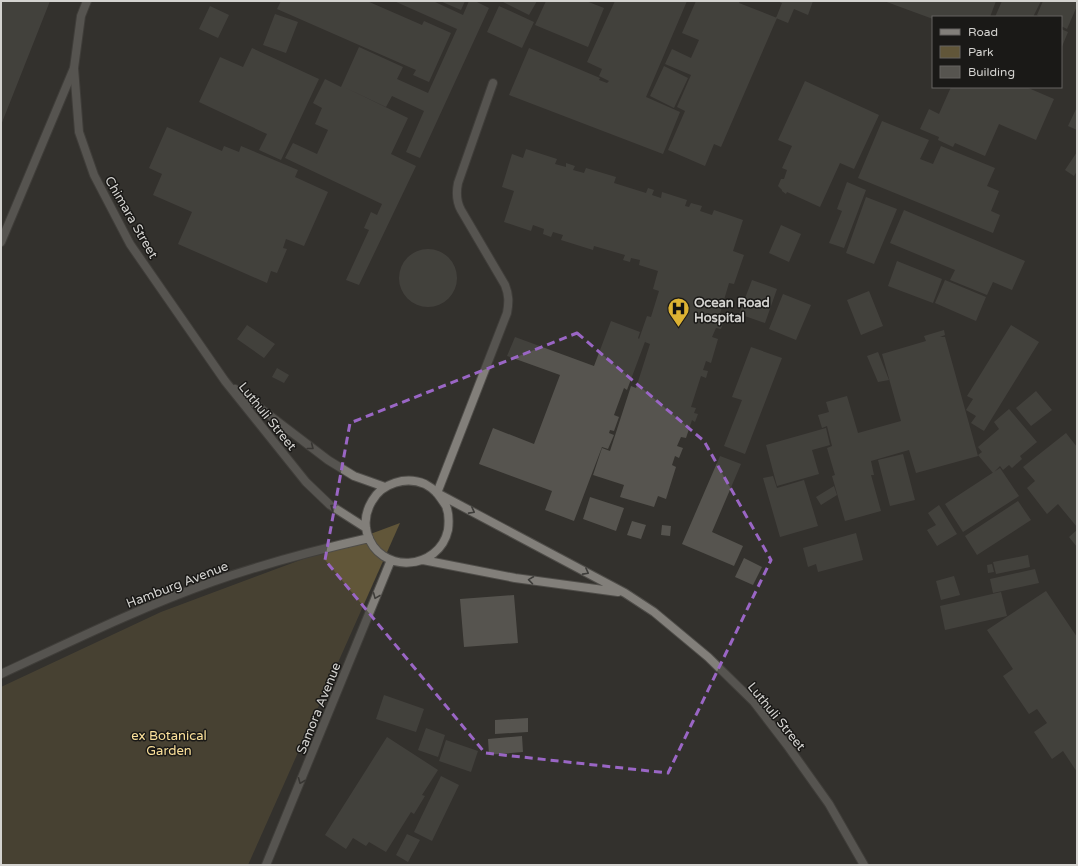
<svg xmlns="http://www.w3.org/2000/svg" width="1078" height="866" font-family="'Varela Round',sans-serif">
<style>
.green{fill:#615639}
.building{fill:#56544f}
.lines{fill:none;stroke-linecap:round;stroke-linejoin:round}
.service-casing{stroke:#4f4d49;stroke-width:10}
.tertiary-casing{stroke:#4f4d49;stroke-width:10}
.service{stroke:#827f7a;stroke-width:8}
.tertiary{stroke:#827f7a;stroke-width:8}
.oneway{stroke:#3e3d3a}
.marked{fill:none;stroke:#9a66c5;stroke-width:3;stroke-dasharray:8 5;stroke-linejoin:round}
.labels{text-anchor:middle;stroke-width:3;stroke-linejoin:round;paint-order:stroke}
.street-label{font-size:13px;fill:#d4d3d0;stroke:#1a1917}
.poi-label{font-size:13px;font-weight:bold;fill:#d4d3d0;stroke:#1a1917;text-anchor:start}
.park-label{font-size:13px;fill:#fbe09a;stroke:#1a1917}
</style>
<rect width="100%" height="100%" fill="#33312d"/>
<path class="green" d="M 400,523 L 248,865 L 1,865 L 1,687 L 161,612 Z"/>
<path class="building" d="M 1,1 L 50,1 L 1,125 Z
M 281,1 L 367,1 L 422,25 L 424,21 L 451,33 L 429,82 L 413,75 L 416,70 L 277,9 Z
M 394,1 L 433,1 L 463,15 L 469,1 L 475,1 L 489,8 L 420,158 L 406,152 L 424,111 L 392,96 L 386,107 L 344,87 L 408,118 L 391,154 L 416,166 L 359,285 L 346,280 L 369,230 L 364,228 L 371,212 L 377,215 L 382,204 L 285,158 L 293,143 L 317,154 L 328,130 L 315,124 L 322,108 L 313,103 L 325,79 L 341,87 L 359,47 L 403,67 L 397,79 L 428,93 L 457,29 Z
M 440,1 L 465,1 L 461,10 Z
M 501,1 L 537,1 L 529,15 Z
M 546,1 L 586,1 L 604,8 L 588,47 L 535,25 Z
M 615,1 L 687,1 L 646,97 L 680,112 L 663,154 L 509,95 L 529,48 L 600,78 L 599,80 L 607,83 L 609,81 L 599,76 L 602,69 L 587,62 Z
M 696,1 L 740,1 L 739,3 L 777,18 L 721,147 L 714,144 L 705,166 L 668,150 L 685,111 L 677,107 L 691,75 L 665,64 L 672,49 L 691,58 L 699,40 L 682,33 Z
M 777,1 L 813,1 L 808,15 L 794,9 L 788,23 L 776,18 L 782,3 Z
M 884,1 L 996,1 L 990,17 L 933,17 L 933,19 Z
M 1002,1 L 1041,1 L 1033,17 L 995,17 Z
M 1043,1 L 1077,1 L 1077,6 L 1067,29 L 1061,26 L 1061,17 L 1041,17 L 1037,15 Z
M 210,6 L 229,15 L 218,38 L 199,29 Z
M 499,6 L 534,22 L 522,48 L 487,32 Z
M 275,14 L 298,22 L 286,53 L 263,45 Z
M 1061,29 L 1068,32 L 1061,49 Z
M 252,48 L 319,79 L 281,160 L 259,150 L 267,134 L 199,102 L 220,57 L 243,67 Z
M 664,66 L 688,78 L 674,108 L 650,96 Z
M 805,81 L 879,115 L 854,169 L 840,163 L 820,207 L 787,192 L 786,194 L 782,191 L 782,190 L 778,186 L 781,179 L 784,179 L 787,170 L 782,168 L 792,146 L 778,140 Z
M 951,87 L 1026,87 L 1054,99 L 1036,140 L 999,124 L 985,156 L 955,143 L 953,147 L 938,140 L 939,137 L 920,129 L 929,109 L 939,114 Z
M 1077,107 L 1077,130 L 1068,126 Z
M 882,121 L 929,140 L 920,159 L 933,164 L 941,146 L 995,168 L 987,186 L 999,191 L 991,211 L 1000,215 L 993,233 L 858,178 Z
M 167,127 L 222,151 L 224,146 L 239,152 L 241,146 L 298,170 L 295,177 L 328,192 L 304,246 L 286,239 L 283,248 L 287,249 L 277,273 L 271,271 L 267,283 L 178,244 L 192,212 L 153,195 L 162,174 L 149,168 Z
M 526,149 L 557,159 L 555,164 L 566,167 L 566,163 L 575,166 L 573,170 L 584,173 L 586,168 L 616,177 L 614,183 L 646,193 L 648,188 L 654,190 L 652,195 L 661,198 L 662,192 L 687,200 L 685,206 L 689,207 L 691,203 L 702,206 L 700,211 L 712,215 L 714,210 L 743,220 L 733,251 L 744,255 L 734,284 L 729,283 L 719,317 L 724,320 L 721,329 L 716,328 L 712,337 L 718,339 L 711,363 L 706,361 L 703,370 L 708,371 L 706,378 L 701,376 L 691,407 L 696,408 L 694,413 L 698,414 L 695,422 L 692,420 L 686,438 L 681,437 L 677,446 L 683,448 L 679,458 L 675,456 L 672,465 L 676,467 L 666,499 L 658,496 L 654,507 L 620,497 L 624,485 L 593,475 L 602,448 L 610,451 L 631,386 L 636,388 L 650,344 L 645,342 L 646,339 L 627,390 L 624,388 L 614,415 L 619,417 L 614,431 L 610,430 L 609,433 L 614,435 L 608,449 L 602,447 L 574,521 L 545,510 L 552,491 L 479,464 L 493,428 L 534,444 L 560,375 L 507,356 L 515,337 L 594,366 L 611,321 L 640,332 L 638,338 L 639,339 L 647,316 L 651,317 L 659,291 L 653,289 L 658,271 L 639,265 L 640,260 L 631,258 L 630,262 L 623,260 L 625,255 L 594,246 L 593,250 L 561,240 L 563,235 L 553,232 L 551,237 L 543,234 L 544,229 L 533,225 L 531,231 L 504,222 L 514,191 L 502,187 L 512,154 L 523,158 Z
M 1077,152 L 1077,171 L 1074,176 L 1065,170 Z
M 847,182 L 866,190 L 844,248 L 829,243 L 842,211 L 837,209 Z
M 866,197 L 897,209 L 874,264 L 846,253 Z
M 904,210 L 1025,261 L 1012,290 L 993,282 L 987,295 L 950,280 L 955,270 L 890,243 Z
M 781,225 L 801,234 L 789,262 L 769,253 Z
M399 278a29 29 0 1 1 58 0a29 29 0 1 1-58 0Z
M 897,261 L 942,279 L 933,303 L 888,286 Z
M 752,280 L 777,289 L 765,323 L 739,314 Z
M 945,280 L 986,297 L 976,321 L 935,303 Z
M 869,291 L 883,326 L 861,335 L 847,300 Z
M 783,294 L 811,305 L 796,340 L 769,329 Z
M 247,325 L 275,344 L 264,358 L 237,339 Z
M 1011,325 L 1039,342 L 984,431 L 971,423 L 976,416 L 966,410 L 973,399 L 967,396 Z
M 944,330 L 945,335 L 940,337 L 945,337 L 978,456 L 916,473 L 909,450 L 871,461 L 874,475 L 871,475 L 881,511 L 845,521 L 832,476 L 835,475 L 827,448 L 832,446 L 827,426 L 822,428 L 818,415 L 829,412 L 826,402 L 847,396 L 858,433 L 901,421 L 882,354 L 926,341 L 924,336 Z
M 751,347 L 782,358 L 745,454 L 724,446 L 742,400 L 732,397 Z
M 878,352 L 889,380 L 878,382 L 867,356 Z
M 277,368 L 289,375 L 284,383 L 272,377 Z
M 1036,391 L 1052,410 L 1031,426 L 1016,408 Z
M 1009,409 L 1037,442 L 1020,456 L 1022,459 L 1012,468 L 1009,465 L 1003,470 L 1000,466 L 993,473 L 978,455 L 982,452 L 978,447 L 999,429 L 994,422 Z
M 826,428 L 830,445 L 812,450 L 819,474 L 777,486 L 766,445 Z
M 1066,433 L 1077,447 L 1077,527 L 1058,504 L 1047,514 L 1027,488 L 1035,481 L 1023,467 Z
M 903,454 L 915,500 L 890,506 L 878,460 Z
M 720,456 L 741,464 L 712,532 L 743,546 L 734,566 L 682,544 Z
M 1000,468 L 1019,496 L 963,532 L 945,504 Z
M 773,476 L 777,488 L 804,480 L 818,526 L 780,537 L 763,478 Z
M 834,486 L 837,495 L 821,505 L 816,497 Z
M 590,497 L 624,508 L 616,531 L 583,519 Z
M 1018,501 L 1031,520 L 977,555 L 965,536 Z
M 939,505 L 957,534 L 937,546 L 927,530 L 936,525 L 928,513 Z
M 632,521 L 646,525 L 641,539 L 627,535 Z
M 662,525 L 671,526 L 670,536 L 661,535 Z
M 1077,530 L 1077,547 L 1069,537 Z
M 856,533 L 863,560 L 818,572 L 816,564 L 808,567 L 803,548 Z
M 1028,555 L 1030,567 L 996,574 L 993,562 Z
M 744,558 L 762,567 L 753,585 L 735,577 Z
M 992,564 L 994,572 L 988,573 L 987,565 Z
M 1035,569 L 1039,583 L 993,593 L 990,579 Z
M 954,576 L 960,595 L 941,600 L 936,581 Z
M 1046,591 L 1077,637 L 1077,772 L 1063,751 L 1052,759 L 1034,732 L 1047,723 L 1037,709 L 1029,714 L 1003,676 L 1013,669 L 987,630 Z
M 1001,592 L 1007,616 L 945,630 L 940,606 Z
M 514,595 L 518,643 L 464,647 L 460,599 Z
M 384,695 L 424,709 L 416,732 L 376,719 Z
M 528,718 L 528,732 L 495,734 L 495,720 Z
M 426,728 L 445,735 L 438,757 L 418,750 Z
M 522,736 L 523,752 L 489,755 L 488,739 Z
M 387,737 L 438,770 L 422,795 L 425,796 L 414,814 L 411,812 L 386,852 L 369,842 L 366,846 L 353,838 L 346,849 L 325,835 Z
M 446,740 L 478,751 L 471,772 L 439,761 Z
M 441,776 L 459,785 L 432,841 L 414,832 Z
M 407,834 L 420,840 L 408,862 L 396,855 Z"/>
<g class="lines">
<defs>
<path id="service" d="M 1,242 L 74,68
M 437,493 L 507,313 C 509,302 509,295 505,285 L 461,210 C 456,201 456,193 458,183 L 493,83"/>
<path id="tertiary" d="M 87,1 L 81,16 L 74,68 L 79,132 L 94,175 L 130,244 L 225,381 L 306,482 L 330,505 L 366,528
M 235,389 L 328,460 L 354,476 L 385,487
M 437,493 C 440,497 443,501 446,506 C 449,513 449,522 448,530 C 439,571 379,575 367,533 C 364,522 366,511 372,501 C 382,483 406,476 425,484 C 429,486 434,490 437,493 L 625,593 L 654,612 L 708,657 L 754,702 L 787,745 L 829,804 L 864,865
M 423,560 L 515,578 L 618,592
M 1,674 C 70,642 139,608 212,582 C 263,564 316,550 369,538
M 266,865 L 391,560"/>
</defs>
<use href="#service" class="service-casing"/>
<use href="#tertiary" class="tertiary-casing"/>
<use href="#service" class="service"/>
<use href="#tertiary" class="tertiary"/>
</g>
<defs><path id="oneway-chevron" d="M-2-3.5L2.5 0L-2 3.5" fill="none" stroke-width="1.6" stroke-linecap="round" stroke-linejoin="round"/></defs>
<g class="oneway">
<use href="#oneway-chevron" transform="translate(311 447) rotate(38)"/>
<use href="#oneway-chevron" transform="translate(333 507) rotate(-144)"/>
<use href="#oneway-chevron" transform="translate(472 511) rotate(28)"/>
<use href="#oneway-chevron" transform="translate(586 572) rotate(28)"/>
<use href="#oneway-chevron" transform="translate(531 580) rotate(-172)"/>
<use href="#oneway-chevron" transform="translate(376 596) rotate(112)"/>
<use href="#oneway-chevron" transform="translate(301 781) rotate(112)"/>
</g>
<path d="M0 0H1078V866H0ZM 577,333 L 704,441 L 771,560 L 668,773 L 485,753 L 325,560 L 350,423 Z" fill="#33312d" fill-opacity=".55" fill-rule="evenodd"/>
<path class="marked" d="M 577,333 L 704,441 L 771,560 L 668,773 L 485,753 L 325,560 L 350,423 Z"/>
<defs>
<symbol id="hospital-pin" viewBox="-11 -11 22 30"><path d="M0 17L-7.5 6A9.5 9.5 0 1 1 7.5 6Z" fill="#dcb233" stroke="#1a1917"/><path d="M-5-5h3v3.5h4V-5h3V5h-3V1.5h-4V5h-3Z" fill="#111"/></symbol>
</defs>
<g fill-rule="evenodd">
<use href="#hospital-pin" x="666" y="296" width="25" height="34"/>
</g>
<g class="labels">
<g class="street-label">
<text transform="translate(132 217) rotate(60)" y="5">Chimara Street</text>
<text transform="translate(268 416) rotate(51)" y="5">Luthuli Street</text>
<text transform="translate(177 584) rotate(-21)" y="5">Hamburg Avenue</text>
<text transform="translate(318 708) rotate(-68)" y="5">Samora Avenue</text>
<text transform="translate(777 716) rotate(51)" y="5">Luthuli Street</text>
</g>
<g class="poi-label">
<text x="694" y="307">Ocean Road<tspan x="694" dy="15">Hospital</tspan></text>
</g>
<g class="park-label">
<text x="169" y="740">ex Botanical<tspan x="169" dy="15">Garden</tspan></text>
</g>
</g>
<rect width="1078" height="866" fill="none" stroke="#d4d3d0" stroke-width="4"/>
<rect x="932" y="16" width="130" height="72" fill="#1a1917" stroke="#646361"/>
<rect x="940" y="29" width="20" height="6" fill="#827f7a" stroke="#646361"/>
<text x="968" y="36" font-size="12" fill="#d4d3d0">Road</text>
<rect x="940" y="46" width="20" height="12" fill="#615639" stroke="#646361"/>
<text x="968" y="56" font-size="12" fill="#d4d3d0">Park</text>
<rect x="940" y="66" width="20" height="12" fill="#56544f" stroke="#646361"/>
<text x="968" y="76" font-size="12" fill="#d4d3d0">Building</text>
</svg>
